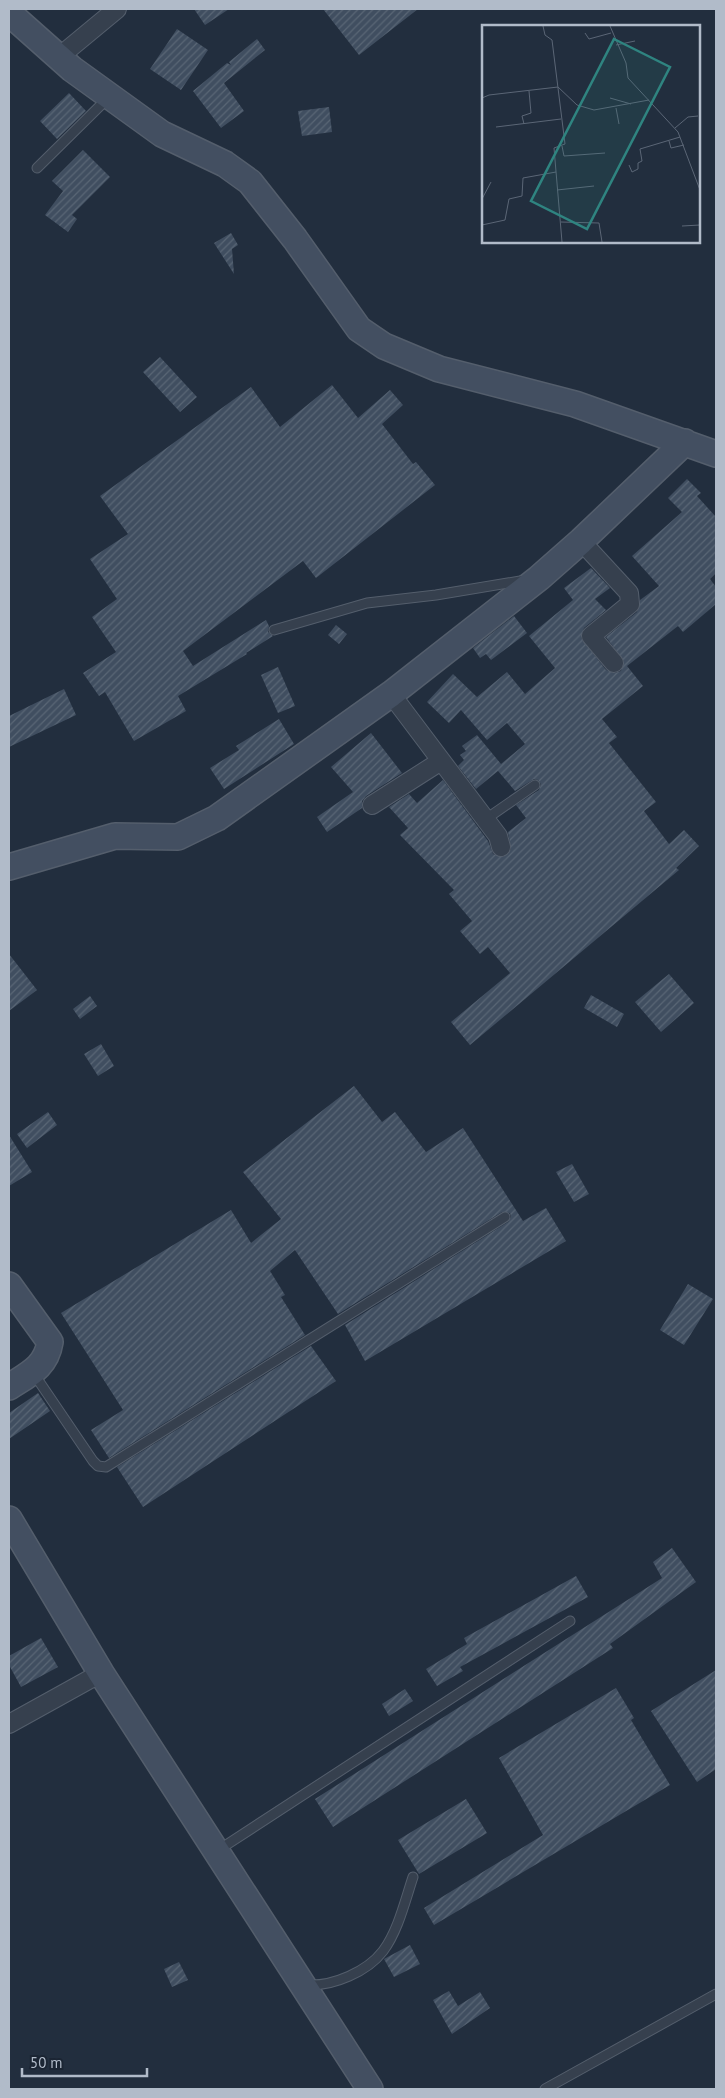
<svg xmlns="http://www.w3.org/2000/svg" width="725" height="2098" font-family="'PT Sans',sans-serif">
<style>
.building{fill:url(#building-hatch)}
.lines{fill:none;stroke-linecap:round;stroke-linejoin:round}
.lane-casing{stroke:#545e6c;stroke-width:11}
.street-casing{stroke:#545e6c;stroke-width:20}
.secondary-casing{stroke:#545e6c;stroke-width:28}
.lane{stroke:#36404e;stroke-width:9}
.street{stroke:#36404e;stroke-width:18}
.secondary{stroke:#434f61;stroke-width:25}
.inset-road{fill:none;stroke:#5b6676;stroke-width:1}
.view{fill:#2f8480;fill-opacity:0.15;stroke:#2f8480;stroke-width:2.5}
.inset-edge{fill:none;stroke:#b1bbc9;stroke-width:2.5}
</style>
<defs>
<pattern id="building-hatch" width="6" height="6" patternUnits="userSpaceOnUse" patternTransform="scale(1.25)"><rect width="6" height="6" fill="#404e60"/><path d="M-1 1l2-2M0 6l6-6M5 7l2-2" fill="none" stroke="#596675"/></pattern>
</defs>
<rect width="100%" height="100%" fill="#222e3e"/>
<path class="building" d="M 194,9 L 229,9 L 205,25 Z
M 323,9 L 418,9 L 359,55 Z
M 177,29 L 208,50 L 181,90 L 150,69 Z
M 257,39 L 265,50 L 224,83 L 244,111 L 221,128 L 193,91 L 227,63 L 231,65 L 229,62 Z
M 69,93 L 86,111 L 57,139 L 40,121 Z
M 329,107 L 332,132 L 302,136 L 298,111 Z
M 83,150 L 110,177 L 72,215 L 77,219 L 68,232 L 45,215 L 63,191 L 52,181 Z
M 231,233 L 238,245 L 232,249 L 234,274 L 214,243 Z
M 160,357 L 197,397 L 180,412 L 143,372 Z
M 332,385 L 358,418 L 390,390 L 403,405 L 382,424 L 413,464 L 416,462 L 435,485 L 316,578 L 303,561 L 183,651 L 193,666 L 266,620 L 269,626 L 268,632 L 273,636 L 246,653 L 247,654 L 178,696 L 186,711 L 134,741 L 105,692 L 99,696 L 83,673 L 116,652 L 92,617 L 117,599 L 90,559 L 128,534 L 100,496 L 251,387 L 280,427 Z
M 687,479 L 701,493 L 697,496 L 716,517 L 716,573 L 710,579 L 716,587 L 716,604 L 683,632 L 678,626 L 627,666 L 643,686 L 602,719 L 617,737 L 609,743 L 656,802 L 644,811 L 669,844 L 684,830 L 699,846 L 676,868 L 679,870 L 470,1045 L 451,1022 L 510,973 L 488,947 L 480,954 L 460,931 L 472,921 L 449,894 L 454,890 L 400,835 L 408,828 L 389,807 L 409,794 L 417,803 L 443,780 L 488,841 L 493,854 L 503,857 L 511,849 L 508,832 L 526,818 L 516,805 L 539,790 L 541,784 L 538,780 L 534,779 L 515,791 L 498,771 L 476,789 L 458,766 L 464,760 L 460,755 L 466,751 L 462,746 L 477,735 L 501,764 L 525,744 L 507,723 L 487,740 L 461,710 L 449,723 L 427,702 L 453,674 L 477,697 L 507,672 L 525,694 L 555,668 L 529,636 L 573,600 L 564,588 L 591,568 L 610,588 L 595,599 L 606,610 L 584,628 L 581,638 L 606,670 L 615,673 L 621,671 L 624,661 L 606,637 L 637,612 L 640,600 L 659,586 L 632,556 L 682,512 L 668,498 Z
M 514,616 L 527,633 L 491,660 L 486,654 L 480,658 L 473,648 Z
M 336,625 L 347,634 L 339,644 L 328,635 Z
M 278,667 L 295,706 L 278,713 L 261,675 Z
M 64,689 L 76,715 L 9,747 L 9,716 Z
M 279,719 L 294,744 L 224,789 L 210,768 L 239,750 L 236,746 Z
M 371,733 L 402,773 L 366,796 L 362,801 L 362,808 L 327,832 L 317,817 L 353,792 L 331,767 Z
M 9,954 L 37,990 L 9,1011 Z
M 669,974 L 694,1003 L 661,1032 L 635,1002 Z
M 591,995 L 624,1014 L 617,1027 L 584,1008 Z
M 90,996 L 97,1006 L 80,1019 L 73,1009 Z
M 101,1044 L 114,1066 L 98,1076 L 84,1054 Z
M 354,1086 L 382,1122 L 395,1112 L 426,1152 L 463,1128 L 523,1221 L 546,1208 L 566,1241 L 365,1361 L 345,1325 L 508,1222 L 511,1217 L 510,1213 L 502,1212 L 338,1314 L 295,1250 L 270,1271 L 285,1295 L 281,1297 L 305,1335 L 109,1458 L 91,1430 L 123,1410 L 61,1313 L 231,1210 L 251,1243 L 281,1219 L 243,1172 Z
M 48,1112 L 57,1125 L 27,1148 L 17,1134 Z
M 9,1135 L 32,1172 L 9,1186 Z
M 572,1164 L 589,1194 L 574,1202 L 556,1172 Z
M 688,1284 L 713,1299 L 684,1345 L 660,1330 Z
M 311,1346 L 336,1381 L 143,1507 L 117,1467 Z
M 38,1393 L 50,1411 L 9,1439 L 9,1413 Z
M 672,1548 L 696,1582 L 610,1644 L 613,1648 L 333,1827 L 315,1799 L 662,1578 L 653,1562 Z
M 576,1576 L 588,1597 L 460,1667 L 463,1671 L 437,1686 L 426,1669 L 467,1644 L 464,1638 Z
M 41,1638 L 58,1667 L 21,1687 L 9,1665 L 9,1656 Z
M 716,1670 L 716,1769 L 697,1782 L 651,1711 Z
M 616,1688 L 634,1718 L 631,1720 L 670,1785 L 434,1925 L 424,1908 L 543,1835 L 499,1758 Z
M 405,1689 L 413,1701 L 389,1716 L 382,1704 Z
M 466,1799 L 487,1833 L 419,1874 L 398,1840 Z
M 410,1945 L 420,1964 L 394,1977 L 384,1959 Z
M 179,1962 L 188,1980 L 172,1987 L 164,1969 Z
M 449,1991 L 458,2006 L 480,1992 L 490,2008 L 452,2034 L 433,2000 Z"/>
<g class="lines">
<defs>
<path id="lane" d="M 37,168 L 108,98
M 274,630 L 367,603 L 436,595 L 526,580
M 486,819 L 535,785
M 34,1374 L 93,1461 L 98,1466 L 106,1467 L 505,1217
M 217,1851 L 570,1621
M 308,1985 C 333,1986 367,1972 383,1951 C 398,1931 405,1901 413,1877
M 545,2089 L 716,1994"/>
<path id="street" d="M 59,57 L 117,9
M 581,541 L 629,593 L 630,604 L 591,636 L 614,663
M 391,694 L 498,836 L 501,847
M 372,805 L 441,761
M 9,1724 L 101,1673"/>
<path id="secondary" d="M 9,13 L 72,69 L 162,134 L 225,164 L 250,182 L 295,239 L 359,329 L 384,346 L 439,369 L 575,404 L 716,454
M 9,867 L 115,836 L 178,837 L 217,818 L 391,694 L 539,578 L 581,541 L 685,442
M 9,1285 L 50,1342 C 46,1367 29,1374 9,1387
M 9,1519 L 101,1673 L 370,2089"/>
</defs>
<use href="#lane" class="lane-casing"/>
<use href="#street" class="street-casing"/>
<use href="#secondary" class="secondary-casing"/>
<use href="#lane" class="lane"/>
<use href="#street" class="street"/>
<use href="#secondary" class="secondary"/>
</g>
<g transform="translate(482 25)">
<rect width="218" height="218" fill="#222e3e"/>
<path class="inset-road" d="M 61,1 L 63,10 L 70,15 L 83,119 L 72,123 L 80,217M 128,1 L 144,38 L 146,53 L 196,107 L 218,165M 103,8 L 107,14 L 129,8M 134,20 L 153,16M 0,73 L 7,70 L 76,62 L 95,80 L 112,85 L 167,75M 128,73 L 149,79M 134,83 L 137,99M 42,99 L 40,91 L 49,88 L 47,66M 14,102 L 79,94M 193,103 L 206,92 L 216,91M 187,116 L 189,123 L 202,120M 80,121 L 82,131 L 123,128M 147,140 L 150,147 L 156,144 L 156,138 L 160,136 L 158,124 L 198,112M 75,165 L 112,161M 0,174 L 9,157M 79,197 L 117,198 L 120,217M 0,200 L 23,195 L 27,174 L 40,171 L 41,153 L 74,147M 200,201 L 218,200"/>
<path class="view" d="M 132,14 L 188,42 L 105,204 L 49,176 Z"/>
<rect width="218" height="218" class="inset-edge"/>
</g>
<rect width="725" height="2098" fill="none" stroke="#b1bbc9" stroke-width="20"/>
<path d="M22 2068v8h125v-8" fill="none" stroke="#b1bbc9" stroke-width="2.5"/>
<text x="30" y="2068" font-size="15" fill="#b1bbc9" stroke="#1b2533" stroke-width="4" paint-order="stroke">50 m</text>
</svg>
